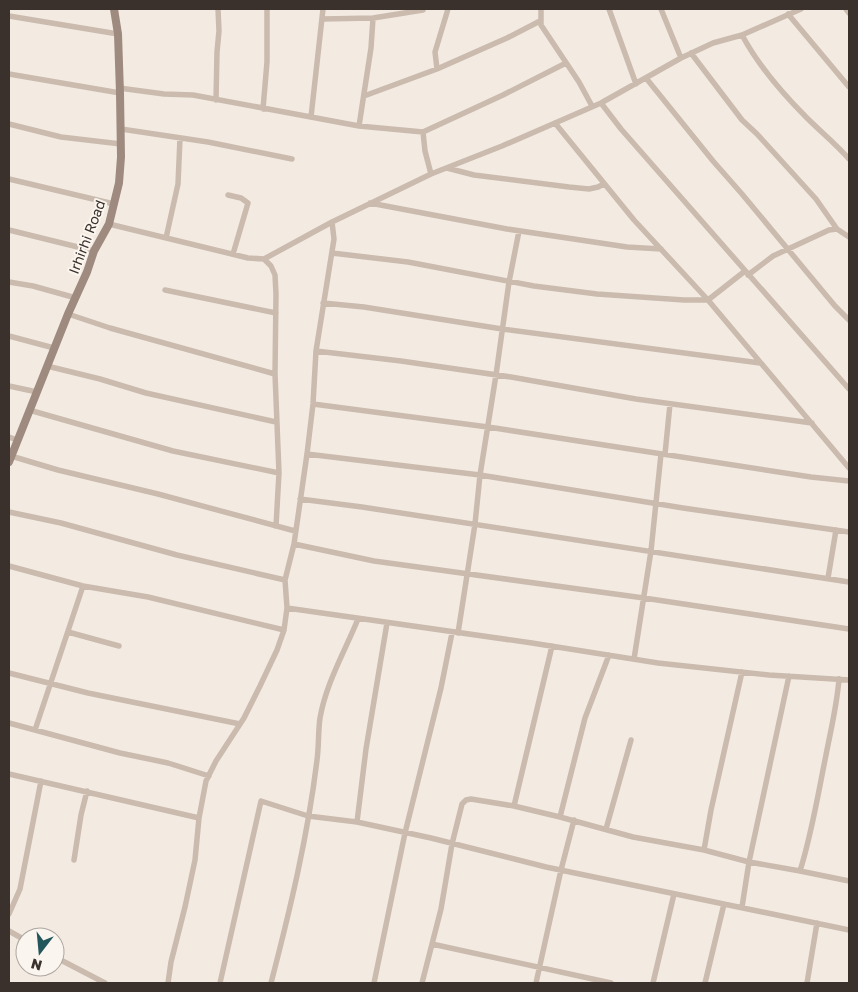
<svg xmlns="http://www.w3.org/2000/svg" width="858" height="992" font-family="'Golos Text',sans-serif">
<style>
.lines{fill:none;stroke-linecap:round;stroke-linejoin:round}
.street{stroke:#cbbbae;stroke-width:5.5}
.secondary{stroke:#9f8a7f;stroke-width:8}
.labels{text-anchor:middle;stroke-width:4;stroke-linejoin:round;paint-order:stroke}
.street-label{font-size:14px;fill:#3a302c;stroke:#faf5ee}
</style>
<rect width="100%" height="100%" fill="#f3ebe2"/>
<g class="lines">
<path class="street" d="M 541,9 L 541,25 L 579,82 L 592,106
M 609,9 L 636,84
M 661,9 L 681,58
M 846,9 L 849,13
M 788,14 L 849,87
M 9,16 L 118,34
M 323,19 L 373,18 L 423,10
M 742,35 C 758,65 783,94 807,118 C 821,132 836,144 849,159
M 691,53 L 742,120 L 757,134 L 816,199 L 837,229
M 437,69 L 435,52 L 448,9
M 9,74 L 120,93
M 646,78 L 713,161 L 742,194 L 835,306 L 849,320
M 119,88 L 164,94 L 193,95 L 359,126 L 423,132 L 503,95 L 566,63
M 364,96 L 437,69 L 507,38 L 540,21
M 216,100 L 217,52 L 219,31 L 218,9
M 601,103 L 621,129 L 849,389
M 263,109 L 267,62 L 267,9
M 311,117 L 323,9
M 555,123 L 634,220 L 708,300 L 849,468
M 9,124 L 61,137 L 121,144
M 359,126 L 371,48 L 373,18
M 121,129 L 208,142 L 292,159
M 423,132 L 425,151 L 431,174
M 447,168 L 474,175 L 569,187 L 589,189 L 598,187 L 604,184
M 9,179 L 114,204
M 228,195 L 241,198 L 248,203 L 233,254
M 370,203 L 507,229 L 627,247 L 661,249
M 109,224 L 248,258 L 264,259 L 332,222 L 431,174 L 502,146 L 601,103 L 681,58 L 713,43 L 742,35 L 801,9
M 9,230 L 94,251
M 166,238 L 178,184 L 180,138
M 332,253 L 408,262 L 534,286 L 597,294 L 684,300 L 708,300 L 745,271
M 264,259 L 271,266 L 275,275 L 276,294 L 275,374 L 279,473 L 276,526
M 748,275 L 773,256 L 829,230 L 837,229 L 849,237
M 9,282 L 33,286 L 76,298
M 165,290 L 276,313
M 323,303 L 364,307 L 502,329 L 760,363
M 68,314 L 110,328 L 275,374
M 9,336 L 54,348
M 316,351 L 401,361 L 511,377 L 636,399 L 812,423
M 47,366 L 100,379 L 146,393 L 276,422
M 9,386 L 37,392
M 313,404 L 488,427 L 811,477 L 849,481
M 29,410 L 173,451 L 279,473
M 9,437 L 17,440
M 307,454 L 480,475 L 683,508 L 849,532
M 665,454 L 670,404
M 11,456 L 58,470 L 158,494 L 295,531
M 300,499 L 362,507 L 849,582
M 9,512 L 61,523 L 177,555 L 285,580
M 294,544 L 374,561 L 644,598 L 849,629
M 9,566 L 83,586 L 148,597 L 284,630
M 828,578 L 836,530
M 287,608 L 532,643 L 658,663 L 769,675 L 849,680
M 68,632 L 119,646
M 458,633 L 475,524 L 480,475 L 496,375 L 509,282 L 519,231
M 552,646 L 514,806 L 560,817 L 633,837 L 704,850 L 711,810 L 742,672
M 634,659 L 651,551 L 661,454
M 9,673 L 88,693 L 240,724
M 9,723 L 120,753 L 168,763 L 209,776
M 35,730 L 83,586
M 9,774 L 199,818
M 560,817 L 585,718 L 609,655
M 357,822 L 366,749 L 387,623
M 606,829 L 631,740
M 704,850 L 749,862 L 800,871 C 812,833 818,794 826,755 C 831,729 837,705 839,679
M 74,860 L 81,815 L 87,791
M 800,871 L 849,881
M 742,907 L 749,862 L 789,676
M 9,914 L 20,889 L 41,781
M 9,931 L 25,940
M 432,944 L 611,983
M 55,957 L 105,983
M 168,983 L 171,962 L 185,907 L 195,860 L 199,818 L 206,781 L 216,761 L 244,718 L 260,686 L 277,650 L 284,630 L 287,608 L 285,580 L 294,544 L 307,454 L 313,404 L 316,351 L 334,239 L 332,222
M 220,983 L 261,801 L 308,816 L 357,822 L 431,838 L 546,867 L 849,930
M 271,983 C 290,910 308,835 317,760 C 319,746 318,732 320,718 C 326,683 345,651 358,619
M 374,983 L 405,833 L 441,688 L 452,633
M 422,983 L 441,909 L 452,844 L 462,804 L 466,800 L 471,799 L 514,806
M 536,983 L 561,870 L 574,820
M 653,983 L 674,894
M 705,983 L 724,904
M 807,983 L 817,923"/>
<path class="secondary" d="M 9,462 L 68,314 L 87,272 L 94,251 L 109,224 L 119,183 L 121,157 L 120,93 L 118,34 L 114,9"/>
</g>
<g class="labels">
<g class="street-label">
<text transform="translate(87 237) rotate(-69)" y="5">Irhirhi Road</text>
</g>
</g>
<rect width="858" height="992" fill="none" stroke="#3a302c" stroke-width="20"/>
<g transform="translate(40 952) rotate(196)"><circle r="24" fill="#faf5ee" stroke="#ada6a0"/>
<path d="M0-4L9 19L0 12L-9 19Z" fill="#23565a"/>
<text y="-8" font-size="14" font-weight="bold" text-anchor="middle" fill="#3a302c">N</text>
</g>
</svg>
